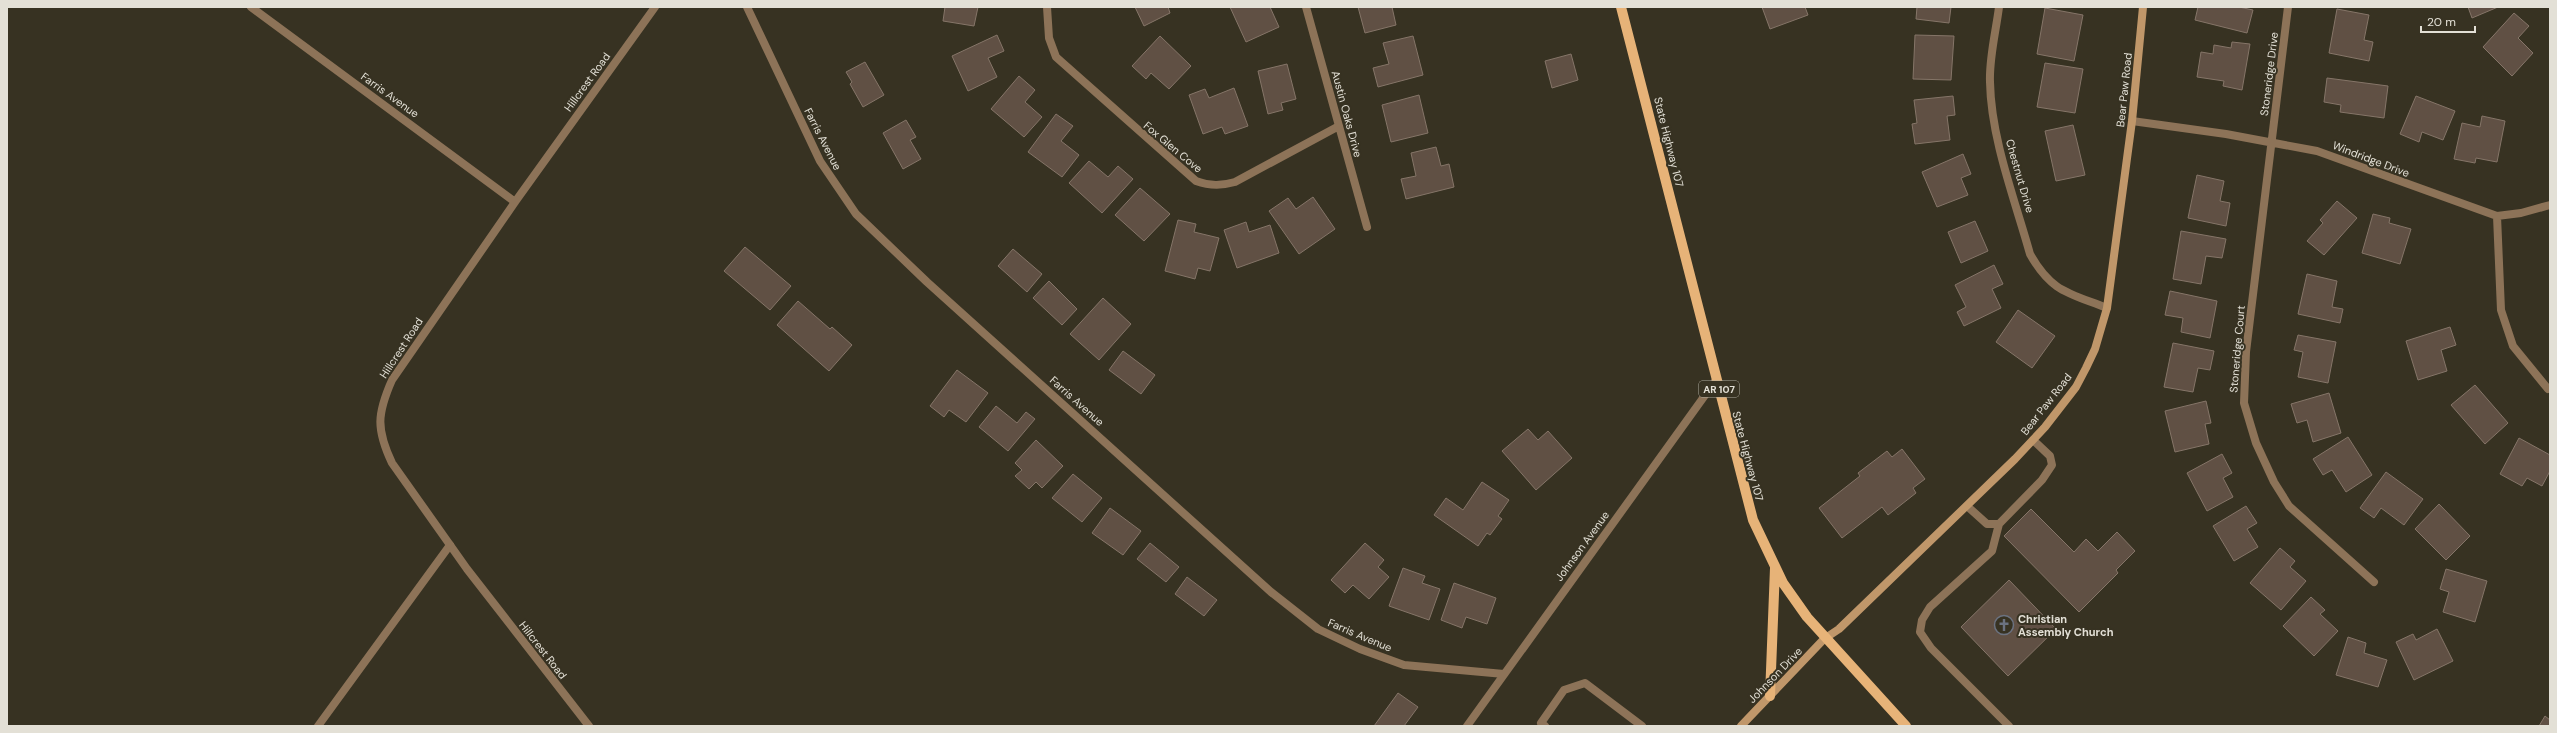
<svg xmlns="http://www.w3.org/2000/svg" width="2557" height="733" font-family="'DM Sans',sans-serif">
<style>
.building{fill:#605044;stroke:#857568}
.lines{fill:none;stroke-linecap:round;stroke-linejoin:round}
.lane{stroke:#8d7358;stroke-width:8}
.street{stroke:#8d7358;stroke-width:8}
.secondary{stroke:#c0976a;stroke-width:8}
.primary{stroke:#e7b378;stroke-width:10}
.labels{text-anchor:middle;stroke-width:4;stroke-linejoin:round;paint-order:stroke}
.shield{fill:#373222;stroke:#afaca0;stroke-width:1}
.shield-label{font-size:10px;font-weight:bold;fill:#e3e0d6}
.street-label{font-size:11px;fill:#e3e0d6;stroke:#373222}
.poi-label{font-size:11px;font-weight:bold;fill:#e3e0d6;stroke:#373222;text-anchor:start}
</style>
<rect width="100%" height="100%" fill="#373222"/>
<path class="building" d="M 945,7 L 978,7 L 974,26 L 943,21 Z
M 1135,7 L 1168,7 L 1170,13 L 1144,26 Z
M 1230,7 L 1270,7 L 1279,27 L 1246,42 Z
M 1358,7 L 1392,7 L 1396,25 L 1365,33 Z
M 1762,7 L 1805,7 L 1808,15 L 1770,29 Z
M 1917,7 L 1951,7 L 1949,23 L 1916,19 Z
M 2198,7 L 2239,7 L 2253,10 L 2247,33 L 2195,20 Z
M 2468,7 L 2498,7 L 2472,18 Z
M 2045,8 L 2083,15 L 2074,61 L 2037,54 Z
M 2337,9 L 2369,15 L 2364,40 L 2373,42 L 2369,61 L 2329,53 Z
M 2514,13 L 2529,26 L 2518,38 L 2533,53 L 2512,76 L 2483,47 Z
M 997,35 L 1004,51 L 988,58 L 997,77 L 968,91 L 952,56 Z
M 1915,35 L 1954,36 L 1951,80 L 1913,79 Z
M 1160,36 L 1191,66 L 1169,89 L 1151,73 L 1146,79 L 1132,66 Z
M 1413,36 L 1423,75 L 1378,87 L 1373,68 L 1389,64 L 1383,43 Z
M 2232,42 L 2250,44 L 2242,90 L 2223,86 L 2224,81 L 2197,77 L 2201,52 L 2213,54 L 2214,45 L 2231,48 Z
M 1571,54 L 1578,80 L 1552,88 L 1545,61 Z
M 865,62 L 884,95 L 863,107 L 850,84 L 852,82 L 846,72 Z
M 2045,63 L 2083,69 L 2075,113 L 2037,107 Z
M 1287,64 L 1296,99 L 1281,103 L 1283,110 L 1268,114 L 1258,71 Z
M 1019,76 L 1035,90 L 1025,102 L 1042,117 L 1024,137 L 991,109 Z
M 2327,78 L 2388,86 L 2384,118 L 2340,112 L 2341,105 L 2324,102 Z
M 1234,88 L 1248,126 L 1225,134 L 1222,127 L 1203,134 L 1189,95 L 1205,89 L 1209,98 Z
M 1419,95 L 1428,133 L 1391,142 L 1382,105 Z
M 1953,96 L 1955,115 L 1947,116 L 1950,140 L 1915,144 L 1912,124 L 1917,123 L 1914,100 Z
M 2416,96 L 2455,111 L 2443,140 L 2422,132 L 2419,142 L 2400,134 Z
M 1056,114 L 1073,126 L 1061,141 L 1079,155 L 1062,177 L 1028,152 Z
M 2482,116 L 2505,121 L 2497,162 L 2476,158 L 2475,163 L 2454,159 L 2462,123 L 2480,127 Z
M 906,120 L 916,137 L 910,140 L 921,159 L 903,169 L 883,133 Z
M 2073,125 L 2085,175 L 2056,181 L 2045,131 Z
M 1436,147 L 1441,166 L 1449,164 L 1454,187 L 1406,199 L 1401,179 L 1416,176 L 1411,153 Z
M 1963,154 L 1971,174 L 1961,178 L 1968,195 L 1937,207 L 1922,172 Z
M 1089,161 L 1108,177 L 1118,166 L 1133,179 L 1102,213 L 1069,183 Z
M 2197,175 L 2224,181 L 2220,201 L 2230,203 L 2226,226 L 2188,218 Z
M 1140,188 L 1170,214 L 1144,241 L 1115,215 Z
M 1313,197 L 1335,229 L 1299,254 L 1269,211 L 1288,198 L 1296,209 Z
M 2337,201 L 2357,218 L 2324,255 L 2307,241 L 2323,223 L 2320,220 Z
M 2373,214 L 2390,218 L 2389,223 L 2411,229 L 2400,264 L 2362,253 Z
M 1178,220 L 1196,224 L 1194,232 L 1219,238 L 1210,271 L 1198,268 L 1195,279 L 1165,271 Z
M 1975,221 L 1988,251 L 1961,263 L 1948,232 Z
M 1246,222 L 1249,232 L 1270,225 L 1279,253 L 1237,268 L 1224,230 Z
M 2181,231 L 2226,239 L 2222,258 L 2206,256 L 2201,284 L 2173,279 Z
M 745,247 L 791,286 L 770,310 L 724,271 Z
M 1013,249 L 1042,274 L 1027,292 L 998,266 Z
M 1994,265 L 2003,284 L 1992,289 L 2001,308 L 1964,326 L 1957,312 L 1966,307 L 1955,285 Z
M 2307,274 L 2337,281 L 2332,307 L 2343,309 L 2340,323 L 2298,314 Z
M 1049,281 L 1077,309 L 1062,325 L 1033,298 Z
M 2170,291 L 2217,301 L 2210,338 L 2181,332 L 2183,318 L 2165,315 Z
M 1103,298 L 1131,324 L 1099,360 L 1070,334 Z
M 798,301 L 830,329 L 832,327 L 852,345 L 829,371 L 777,325 Z
M 2018,310 L 2055,336 L 2032,368 L 1996,342 Z
M 2450,327 L 2456,345 L 2441,350 L 2447,371 L 2418,380 L 2406,341 Z
M 2298,335 L 2336,342 L 2328,383 L 2298,377 L 2303,352 L 2294,350 Z
M 2173,343 L 2214,351 L 2210,370 L 2198,368 L 2193,392 L 2164,387 Z
M 1123,351 L 1155,375 L 1141,394 L 1109,370 Z
M 957,370 L 988,393 L 966,422 L 949,410 L 944,417 L 930,406 Z
M 2475,385 L 2508,423 L 2485,444 L 2451,405 Z
M 2329,393 L 2341,433 L 2313,442 L 2307,420 L 2297,423 L 2291,404 Z
M 2206,401 L 2211,423 L 2205,424 L 2209,444 L 2175,452 L 2165,411 Z
M 996,406 L 1017,423 L 1026,412 L 1035,419 L 1008,451 L 979,427 Z
M 1528,429 L 1538,440 L 1548,431 L 1572,458 L 1536,490 L 1502,451 Z
M 2348,437 L 2372,475 L 2346,492 L 2332,470 L 2323,475 L 2313,459 Z
M 2519,438 L 2550,455 L 2550,471 L 2542,486 L 2527,478 L 2522,486 L 2500,474 Z
M 1036,440 L 1063,466 L 1042,488 L 1036,482 L 1029,489 L 1015,476 L 1022,470 L 1015,463 Z
M 1902,449 L 1925,479 L 1913,488 L 1916,493 L 1888,515 L 1882,507 L 1842,538 L 1819,508 L 1860,476 L 1858,473 L 1887,451 L 1892,457 Z
M 2222,454 L 2232,473 L 2223,478 L 2233,497 L 2207,511 L 2187,473 Z
M 2386,472 L 2423,499 L 2404,525 L 2381,508 L 2374,518 L 2360,508 Z
M 1073,474 L 1102,498 L 1082,522 L 1052,498 Z
M 1482,482 L 1509,500 L 1498,516 L 1502,519 L 1490,535 L 1487,533 L 1478,546 L 1434,515 L 1446,498 L 1463,510 Z
M 2439,504 L 2470,536 L 2446,560 L 2415,529 Z
M 2246,506 L 2257,523 L 2247,529 L 2258,547 L 2234,561 L 2213,526 Z
M 1110,508 L 1141,531 L 1123,555 L 1092,533 Z
M 2031,509 L 2074,552 L 2086,539 L 2098,551 L 2117,532 L 2135,551 L 2116,570 L 2118,573 L 2079,612 L 2004,536 Z
M 1150,543 L 1179,567 L 1166,582 L 1137,559 Z
M 1365,543 L 1384,560 L 1378,567 L 1389,577 L 1369,599 L 1353,585 L 1345,593 L 1331,580 Z
M 2280,548 L 2295,561 L 2290,567 L 2306,581 L 2281,610 L 2250,583 Z
M 1403,568 L 1425,576 L 1422,583 L 1440,589 L 1429,620 L 1389,606 Z
M 2446,569 L 2487,581 L 2475,622 L 2443,612 L 2449,592 L 2440,589 Z
M 1187,577 L 1217,600 L 1204,616 L 1175,594 Z
M 2009,580 L 2056,629 L 2008,676 L 1961,627 Z
M 1454,583 L 1496,598 L 1487,624 L 1466,617 L 1462,628 L 1441,620 Z
M 2311,597 L 2325,610 L 2320,614 L 2338,631 L 2314,656 L 2283,626 Z
M 2437,629 L 2453,661 L 2414,680 L 2396,642 L 2413,634 L 2416,640 Z
M 2348,637 L 2366,643 L 2364,653 L 2387,660 L 2378,687 L 2336,675 Z
M 1398,693 L 1418,707 L 1404,726 L 1374,726 Z
M 2545,716 L 2550,720 L 2550,726 L 2539,726 Z"/>
<g class="lines">
<path class="lane" d="M 1967,506 L 1987,524 L 1999,524 L 2042,480 L 2052,465 L 2050,456 L 2033,440
M 1999,524 L 1992,551 L 1930,607 L 1922,620 L 1920,632 L 1931,648 L 2009,726
M 318,726 L 450,545
M 1545,726 L 1541,723 L 1564,690 L 1585,683 L 1642,726"/>
<path class="street" d="M 251,7 L 515,202
M 747,7 L 820,161 L 856,214 L 927,282 L 1271,592 L 1318,629 L 1360,649 L 1404,665 L 1504,674
M 1047,7 L 1049,38 L 1056,57 L 1196,181 C 1210,186 1221,186 1235,182 L 1339,126
M 1306,7 L 1367,227
M 1999,7 C 1996,31 1989,58 1990,82 C 1991,139 2015,200 2030,254 C 2051,292 2069,293 2107,308
M 2288,7 L 2246,352 L 2244,403 L 2256,443 L 2274,482 L 2289,506 L 2374,582
M 2132,121 L 2226,134 L 2317,151 L 2497,216 L 2521,213 L 2550,205
M 2497,216 L 2501,310 L 2513,346 L 2548,389
M 589,726 L 467,569 L 392,463 C 376,429 377,414 392,380 L 515,202 L 655,7
M 1467,726 L 1716,380"/>
<path class="secondary" d="M 1741,726 L 1824,639 L 1839,629 L 2015,459 L 2045,427 L 2076,387 L 2086,368 L 2095,349 L 2107,308 L 2132,121 L 2143,7"/>
<path class="primary" d="M 1621,7 L 1753,520 L 1783,583 L 1807,617 L 1906,726
M 1770,696 L 1775,568"/>
</g>
<defs>
<symbol id="church-ring" viewBox="-11 -11 22 22"><circle r="9.5" fill="#373222" stroke="#6b7280" stroke-width="1.5"/><path d="M-1.2-6h2.4v3.5h3.3v2.4h-3.3V6h-2.4V-.1h-3.3v-2.4h3.3Z" fill="#6b7280"/></symbol>
</defs>
<g fill-rule="evenodd">
<use href="#church-ring" x="1993" y="614" width="22" height="22"/>
</g>
<g class="labels">
<rect class="shield" x="1699" y="381" width="40" height="16" rx="3"/>
<g class="shield-label">
<text x="1719" y="393">AR 107</text>
</g>
<g class="street-label">
<text transform="translate(2269 74) rotate(-83)" y="4">Stoneridge Drive</text>
<text transform="translate(587 82) rotate(-54)" y="4">Hillcrest Road</text>
<text transform="translate(2124 90) rotate(-84)" y="4">Bear Paw Road</text>
<text transform="translate(390 95) rotate(36)" y="4">Farris Avenue</text>
<text transform="translate(1347 114) rotate(75)" y="4">Austin Oaks Drive</text>
<text transform="translate(823 139) rotate(63)" y="4">Farris Avenue</text>
<text transform="translate(1669 142) rotate(76)" y="4">State Highway 107</text>
<text transform="translate(1173 147) rotate(40)" y="4">Fox Glen Cove</text>
<text transform="translate(2371 159) rotate(21)" y="4">Windridge Drive</text>
<text transform="translate(2020 176) rotate(74)" y="4">Chestnut Drive</text>
<text transform="translate(401 348) rotate(-57)" y="4">Hillcrest Road</text>
<text transform="translate(2237 349) rotate(-85)" y="4">Stoneridge Court</text>
<text transform="translate(1077 401) rotate(42)" y="4">Farris Avenue</text>
<text transform="translate(2046 404) rotate(-52)" y="4">Bear Paw Road</text>
<text transform="translate(1748 456) rotate(75)" y="4">State Highway 107</text>
<text transform="translate(1582 546) rotate(-54)" y="4">Johnson Avenue</text>
<text transform="translate(1360 635) rotate(23)" y="4">Farris Avenue</text>
<text transform="translate(543 650) rotate(52)" y="4">Hillcrest Road</text>
<text transform="translate(1775 675) rotate(-46)" y="4">Johnson Drive</text>
</g>
<g class="poi-label">
<text x="2018" y="623">Christian<tspan x="2018" dy="13">Assembly Church</tspan></text>
</g>
</g>
<rect width="2557" height="733" fill="none" stroke="#e3e0d6" stroke-width="16"/>
<path d="M2421 26v6h54v-6" fill="none" stroke="#e3e0d6" stroke-width="2"/>
<text x="2427" y="26" font-size="12" fill="#e3e0d6" stroke="#373222" stroke-width="3" paint-order="stroke">20 m</text>
</svg>
